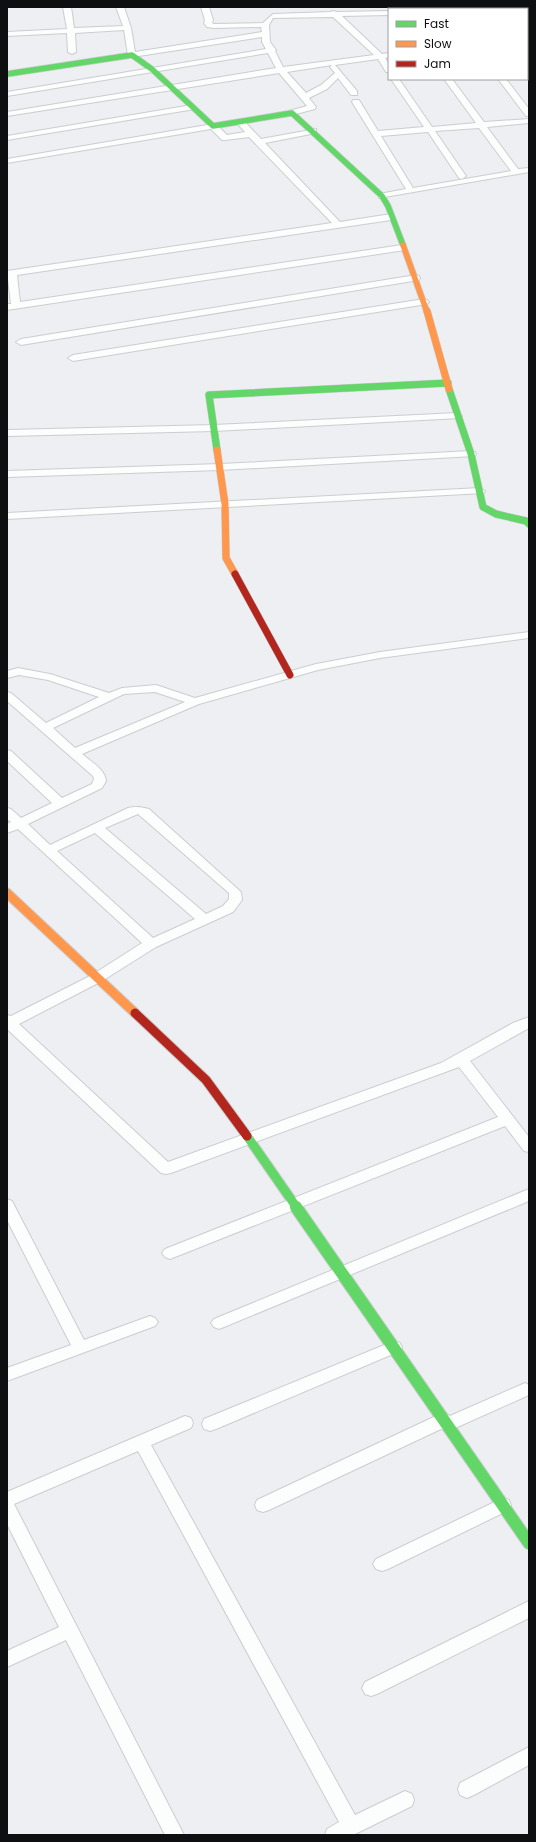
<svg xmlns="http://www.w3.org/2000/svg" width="536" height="1842" font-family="Poppins,sans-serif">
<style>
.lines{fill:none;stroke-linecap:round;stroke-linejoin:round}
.street-casing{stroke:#cbcdcf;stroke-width:2}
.fast-far3-casing{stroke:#cbcdcf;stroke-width:7}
.fast-far2-casing{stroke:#cbcdcf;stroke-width:8}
.fast-far1-casing{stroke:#cbcdcf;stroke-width:11}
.fast-casing{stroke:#cbcdcf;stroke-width:14}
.slow-far2-casing{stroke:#cbcdcf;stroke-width:7}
.slow-far1-casing{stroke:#cbcdcf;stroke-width:8}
.slow-casing{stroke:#cbcdcf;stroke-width:11}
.jam-far1-casing{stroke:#cbcdcf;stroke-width:8}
.jam-casing{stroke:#cbcdcf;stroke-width:11}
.street{fill:#fcfdfd;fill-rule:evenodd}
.fast-far3{stroke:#63d668;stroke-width:5.5}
.fast-far2{stroke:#63d668;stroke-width:7}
.fast-far1{stroke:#63d668;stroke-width:9}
.fast{stroke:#63d668;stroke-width:12}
.slow-far2{stroke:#ff974d;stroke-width:5.5}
.slow-far1{stroke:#ff974d;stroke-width:7}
.slow{stroke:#ff974d;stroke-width:9}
.jam-far1{stroke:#b3261e;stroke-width:7}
.jam{stroke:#b3261e;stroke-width:9}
</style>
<rect width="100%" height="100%" fill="#edeff2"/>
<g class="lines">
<defs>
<path id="street" d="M 63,7 L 71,7 L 74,28 L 123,26 L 116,7 L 124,7 L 131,28 L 135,52 L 262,32 L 261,27 L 214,28 L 207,27 L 204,23 L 205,20 L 201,7 L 209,7 L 213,20 L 212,23 L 214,24 L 263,23 L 273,14 L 330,12 L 333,11 L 337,12 L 389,11 L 389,15 L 342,16 L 382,54 L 389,53 L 389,57 L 385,58 L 389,64 L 389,72 L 386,72 L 378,59 L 335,65 L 357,91 L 357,95 L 351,95 L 338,78 L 327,89 L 309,98 L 316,107 L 315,109 L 292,115 L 289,115 L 289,111 L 307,106 L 279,73 L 7,116 L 7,112 L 276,68 L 268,53 L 7,96 L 7,92 L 266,49 L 262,42 L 262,37 L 132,57 L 128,55 L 124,30 L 75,33 L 76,52 L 72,54 L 68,52 L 67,33 L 7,36 L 7,32 L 67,29 ZM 333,17 L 374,55 L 283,67 L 275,51 L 276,50 L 270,42 L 269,25 L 273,18 ZM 332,65 L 330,67 L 335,73 L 321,85 L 306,93 L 287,72 Z
M 415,7 L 428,7 L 431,9 L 418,9 Z
M 468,7 L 478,7 L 476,9 L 466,9 Z
M 527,16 L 529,16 L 529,21 L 527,21 Z
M 527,44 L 529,44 L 529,50 L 527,50 Z
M 391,79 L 399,79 L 432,127 L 476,123 L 444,79 L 452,79 L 484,122 L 529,119 L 529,123 L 487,127 L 518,169 L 529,168 L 529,172 L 379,198 L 379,194 L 406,189 L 352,102 L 353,100 L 359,100 L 378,131 L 424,127 ZM 479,128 L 511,171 L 413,188 L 381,136 L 428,132 L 459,178 L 462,179 L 466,176 L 435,131 Z
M 498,79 L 506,79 L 529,109 L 529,116 L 526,116 Z
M 192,105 L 196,107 L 195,109 L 7,140 L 7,136 Z
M 237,120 L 243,120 L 261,139 L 316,129 L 316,133 L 265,143 L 340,222 L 391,214 L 395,217 L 391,220 L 17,275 L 20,302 L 402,245 L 405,246 L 406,248 L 405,250 L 7,310 L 7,304 L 11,304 L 7,271 L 332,223 L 249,137 L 225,140 L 222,140 L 211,129 L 7,163 L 7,159 L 213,124 L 216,124 L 227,135 L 245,132 L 236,122 Z
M 416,275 L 419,276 L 420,278 L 419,280 L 21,345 L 16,342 L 21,339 Z
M 424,299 L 427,300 L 429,302 L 427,304 L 73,361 L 68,358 L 73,355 Z
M 457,413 L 460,414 L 462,416 L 460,418 L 214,431 L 7,436 L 7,430 L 214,425 Z
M 471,451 L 475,452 L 476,454 L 475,456 L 220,470 L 7,477 L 7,471 L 220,464 Z
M 480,488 L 485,491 L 484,493 L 7,519 L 7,513 Z
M 529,632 L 529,638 L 380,658 L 318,670 L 199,704 L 82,754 C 90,761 105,769 106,781 L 102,788 L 28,824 L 50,845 L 128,808 C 136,806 141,807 149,809 L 241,892 L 242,900 L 233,912 L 156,947 L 102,981 L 19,1024 L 168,1162 L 441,1063 L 513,1023 L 529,1017 L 529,1028 L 470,1061 L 529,1137 L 529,1152 L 524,1151 L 505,1126 L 175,1257 L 170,1259 L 165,1257 L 162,1253 L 165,1249 L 498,1117 L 459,1067 L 171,1173 L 166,1174 L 161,1173 L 7,1029 L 7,1015 L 11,1016 L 92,975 L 142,943 L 18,829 L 7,833 L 7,824 L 11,822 L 7,819 L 7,808 L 11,809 L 21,818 L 52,803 L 7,761 L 7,750 L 11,751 L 62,798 L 92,784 L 94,779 L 93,776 L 7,701 L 7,692 L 11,693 L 46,723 L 99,697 L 48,680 L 19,675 L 7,678 L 7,671 L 18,668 L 50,674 L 109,693 L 122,688 L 156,685 L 195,698 L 316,664 L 380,652 ZM 155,692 L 185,702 L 75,748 L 53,728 L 124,694 ZM 138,814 L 229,893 L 229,899 L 223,906 L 206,914 L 105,828 ZM 95,833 L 195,919 L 153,938 L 57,851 Z
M 529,1189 L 529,1201 L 224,1327 L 219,1329 L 214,1327 L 211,1323 L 214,1319 Z
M 7,1199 L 12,1201 L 84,1340 L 150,1316 L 155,1318 L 158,1322 L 155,1326 L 7,1381 L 7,1368 L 71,1345 L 7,1220 Z
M 394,1341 L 400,1343 L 402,1347 L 400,1351 L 216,1429 L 210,1431 L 204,1429 L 202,1424 L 204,1419 Z
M 525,1383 L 529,1385 L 529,1395 L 453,1429 L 447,1431 L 441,1429 L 269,1510 L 263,1512 L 257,1510 L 255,1505 L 257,1500 L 438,1415 L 444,1413 L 450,1416 Z
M 185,1416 L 191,1418 L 193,1423 L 191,1428 L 151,1445 L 355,1815 L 405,1791 L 412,1794 L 414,1800 L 412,1806 L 353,1835 L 325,1835 L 327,1829 L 339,1822 L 138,1451 L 14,1504 L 184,1835 L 165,1835 L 66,1640 L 7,1667 L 7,1651 L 59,1627 L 7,1524 L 7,1492 Z
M 503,1498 L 509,1500 L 511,1505 L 509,1510 L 388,1569 L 382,1571 L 376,1569 L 373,1564 L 376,1559 Z
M 529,1601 L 529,1618 L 377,1694 L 371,1696 L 365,1694 L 362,1688 L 365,1682 Z
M 529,1747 L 529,1765 L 474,1795 L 467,1798 L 460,1795 L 458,1789 L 460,1783 Z"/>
<path id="fast-far3" d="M 7,74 L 132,55 L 153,70 L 213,126 L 292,113 L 382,196 L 388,206 L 403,245"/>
<path id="fast-far2" d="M 449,389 L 471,454 L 483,507 L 496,514 L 526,521 L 529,524
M 217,450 L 209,395 L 448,383"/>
<path id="fast-far1" d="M 247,1136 L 297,1208"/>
<path id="fast" d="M 296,1207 L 529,1543"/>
<path id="slow-far2" d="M 403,245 L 427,312"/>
<path id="slow-far1" d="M 427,311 L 449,389
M 217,450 L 225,504 L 226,558 L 235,574"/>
<path id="slow" d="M 7,893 L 135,1013"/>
<path id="jam-far1" d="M 235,574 L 290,675"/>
<path id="jam" d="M 135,1013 L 206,1080 L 247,1136"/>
</defs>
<use href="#street" class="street-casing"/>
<use href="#fast-far3" class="fast-far3-casing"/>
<use href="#fast-far2" class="fast-far2-casing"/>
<use href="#fast-far1" class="fast-far1-casing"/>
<use href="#fast" class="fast-casing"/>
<use href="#slow-far2" class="slow-far2-casing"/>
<use href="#slow-far1" class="slow-far1-casing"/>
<use href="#slow" class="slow-casing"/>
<use href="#jam-far1" class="jam-far1-casing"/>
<use href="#jam" class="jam-casing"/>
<use href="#street" class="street"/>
<use href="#fast-far3" class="fast-far3"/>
<use href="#fast-far2" class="fast-far2"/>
<use href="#fast-far1" class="fast-far1"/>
<use href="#fast" class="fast"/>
<use href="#slow-far2" class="slow-far2"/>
<use href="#slow-far1" class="slow-far1"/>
<use href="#slow" class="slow"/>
<use href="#jam-far1" class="jam-far1"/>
<use href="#jam" class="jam"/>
</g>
<rect width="536" height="1842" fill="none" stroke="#0e0f11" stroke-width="16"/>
<rect x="388" y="8" width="140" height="72" fill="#ffffff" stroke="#9f9fa0"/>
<rect x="396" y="21" width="20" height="6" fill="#63d668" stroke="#9f9fa0"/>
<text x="424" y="28" font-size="12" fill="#0e0f11">Fast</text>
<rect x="396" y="41" width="20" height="6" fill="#ff974d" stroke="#9f9fa0"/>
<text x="424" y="48" font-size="12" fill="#0e0f11">Slow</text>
<rect x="396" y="61" width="20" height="6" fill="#b3261e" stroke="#9f9fa0"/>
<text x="424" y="68" font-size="12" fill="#0e0f11">Jam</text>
</svg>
